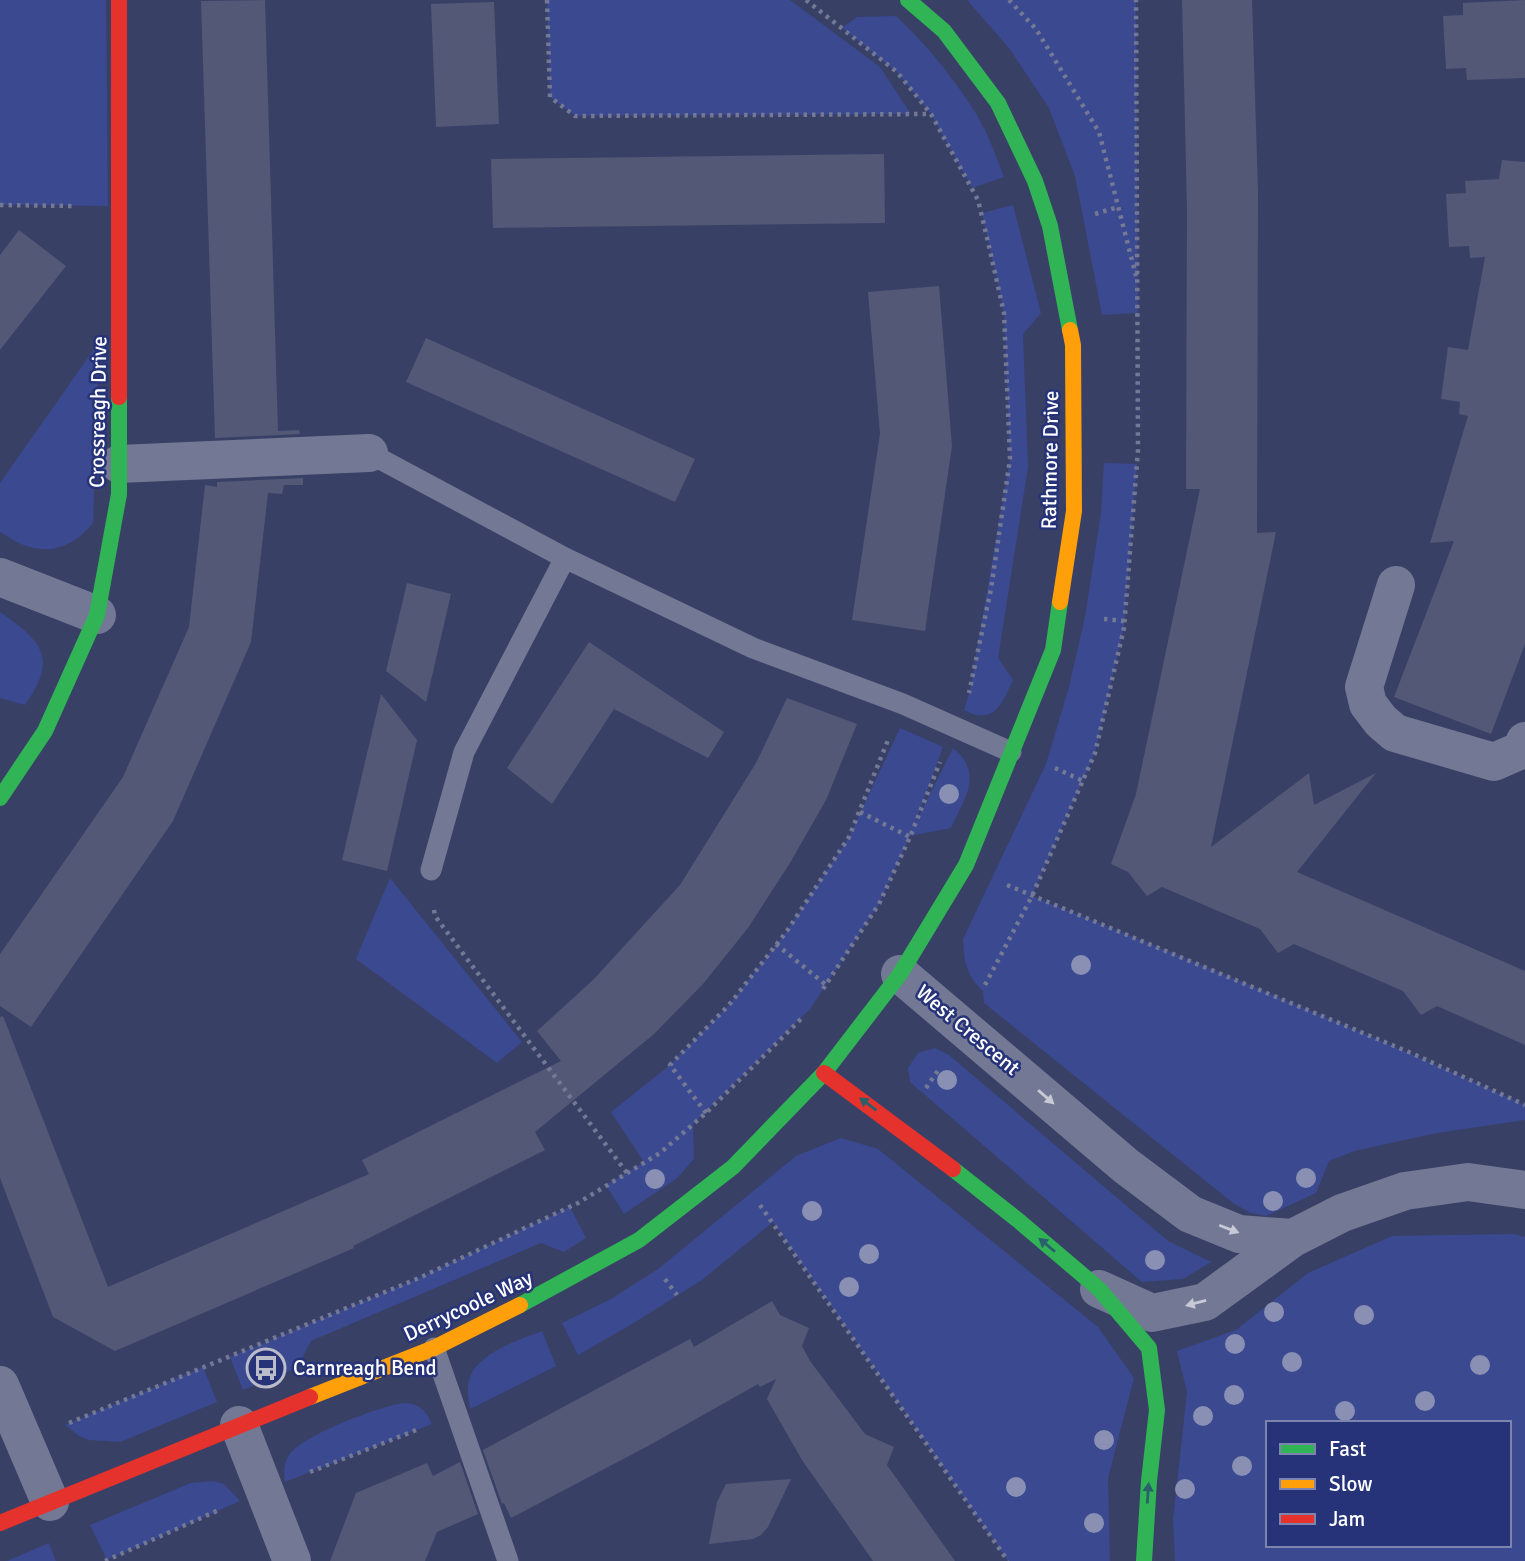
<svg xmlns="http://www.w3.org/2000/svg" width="1525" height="1561" font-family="Signika,sans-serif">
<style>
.green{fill:#3a4990;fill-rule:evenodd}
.building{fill:#525876}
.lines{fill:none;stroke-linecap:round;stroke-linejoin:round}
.path{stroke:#737895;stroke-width:4.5;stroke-dasharray:3.5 5;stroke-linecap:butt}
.lane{stroke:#737895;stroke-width:21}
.street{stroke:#737895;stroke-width:38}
.fast{stroke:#30b455;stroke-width:16}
.slow{stroke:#ff9f0a;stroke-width:16}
.jam{stroke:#e5322d;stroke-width:16}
.tree{fill:#8990b4}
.oneway{fill:#c7c9d5}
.oneway2{fill:#2a606c}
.labels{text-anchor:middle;stroke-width:5;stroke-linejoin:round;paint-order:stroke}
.street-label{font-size:21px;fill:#fff;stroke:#263379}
.poi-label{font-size:21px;fill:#fff;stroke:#263379;text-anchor:start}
</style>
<rect width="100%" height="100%" fill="#394066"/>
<path class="green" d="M 0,0 L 106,0 L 108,206 L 0,205 Z
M 547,0 L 790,0 L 880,67 L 911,114 L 575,116 L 550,97 Z
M 967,0 L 1136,0 L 1138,313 L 1102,315 L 1075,176 L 1049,108 L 1009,48 Z
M 896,16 C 926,44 953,77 975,112 C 988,132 995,155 1004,177 L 972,188 L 931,114 L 897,72 L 842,28 L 857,17 Z
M 1013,205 L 1041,313 L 1023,334 L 1028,467 L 998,658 L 1013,680 C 1002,704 994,726 964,710 L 970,690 L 1010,459 L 1004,313 L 982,213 Z
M 99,342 L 93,523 C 77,543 56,554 30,547 C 20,545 9,537 0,532 L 0,483 Z
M 1104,463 L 1137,464 L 1124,628 L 1095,753 L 1032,896 C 1198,963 1363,1031 1525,1105 L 1525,1120 L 1437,1133 L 1354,1151 L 1329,1161 L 1316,1193 L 1266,1216 L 1251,1213 L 1233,1203 L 984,1003 L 983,991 C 966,975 964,961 963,939 L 1046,764 L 1069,687 L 1085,617 L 1101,513 Z
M 0,612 C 43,642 58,658 25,705 L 0,698 Z
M 900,728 L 943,747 L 914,826 L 953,748 C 984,774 965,797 951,828 L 910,836 L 879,904 L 810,1009 L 693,1124 L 694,1159 L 676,1179 L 624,1214 L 606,1185 L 644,1162 L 611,1112 L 670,1065 L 729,1005 L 787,931 L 849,837 Z
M 390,878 L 522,1042 L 497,1063 L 356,959 Z
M 935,1048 L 949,1055 L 1168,1241 L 1211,1262 L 1183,1279 L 1142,1282 L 910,1082 L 908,1068 L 918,1053 Z
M 841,1138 L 878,1149 L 1098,1327 L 1134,1378 L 1108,1478 L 1110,1561 L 1008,1561 L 773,1222 L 702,1280 L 632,1324 L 578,1355 L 562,1323 L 611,1299 L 658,1269 L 796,1156 Z
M 570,1207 L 586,1238 L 564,1252 L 541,1243 L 311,1341 L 297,1368 L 243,1390 L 230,1357 L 419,1278 Z
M 1514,1234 L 1525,1237 L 1525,1561 L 1175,1561 L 1173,1520 L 1187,1392 L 1177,1351 L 1236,1330 L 1308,1273 L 1392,1236 ZM 1268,1423 L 1509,1423 L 1509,1545 L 1268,1545 Z
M 542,1331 L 556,1366 L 470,1409 C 469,1402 467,1393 468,1386 C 471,1354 517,1341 542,1331 Z
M 203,1367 L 217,1402 L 120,1442 L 89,1440 L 79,1436 L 65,1425 Z
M 403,1403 C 420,1404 425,1409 432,1424 L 285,1482 C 284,1472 283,1464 289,1455 C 303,1435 378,1407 403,1403 Z
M 213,1481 L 224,1484 L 240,1501 L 107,1560 L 90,1525 L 191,1483 Z
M 49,1543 L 56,1561 L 7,1561 Z"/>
<path class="building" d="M 265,0 L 278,431 L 299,430 L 300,434 L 215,438 L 201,1 Z
M 1182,0 L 1252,0 L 1258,192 L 1257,533 L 1276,532 L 1211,847 L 1309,773 L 1314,805 L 1376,773 L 1297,872 L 1525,971 L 1525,1045 L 1437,1006 L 1421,1015 L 1403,991 L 1294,944 L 1278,953 L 1260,929 L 1162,887 L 1147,896 L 1128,872 L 1111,864 L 1136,794 L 1200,489 L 1186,489 L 1187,210 Z
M 1525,0 L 1525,78 L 1467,80 L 1466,68 L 1446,69 L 1443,16 L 1463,15 L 1463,3 Z
M 494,2 L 499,124 L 436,127 L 431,4 Z
M 884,154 L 885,223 L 493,228 L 491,159 Z
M 1502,160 L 1525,162 L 1525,644 L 1491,734 L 1394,697 L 1454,541 L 1430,543 L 1468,416 L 1459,414 L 1460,402 L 1441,399 L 1448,347 L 1468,350 L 1485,257 L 1470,258 L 1469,246 L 1449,247 L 1446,194 L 1466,193 L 1465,181 L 1499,179 Z
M 19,230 L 66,266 L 0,350 L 0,255 Z
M 939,286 L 952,446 L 925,631 L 852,620 L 880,434 L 868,292 Z
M 426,338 L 695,459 L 675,502 L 406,382 Z
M 303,478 L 303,485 L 284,485 L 282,494 L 268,493 L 251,642 L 173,821 L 31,1027 L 0,1006 L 0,954 L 123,777 L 189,627 L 205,485 L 217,487 L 217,482 Z
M 407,583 L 451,594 L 426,702 L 386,671 Z
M 589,642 L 724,732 L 708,758 L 614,709 L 552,804 L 507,768 Z
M 381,694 L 417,740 L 387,871 L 342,860 Z
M 787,698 L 857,724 L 826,800 L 790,863 L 748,928 L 703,984 L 654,1034 L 535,1132 L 545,1150 L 353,1246 L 354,1248 L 115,1351 L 53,1317 L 0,1178 L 0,1017 L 3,1016 L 108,1287 L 369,1174 L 362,1160 L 561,1061 L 537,1031 L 593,980 L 680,885 L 756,763 Z
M 772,1301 L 780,1315 L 809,1328 L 802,1346 L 810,1361 L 865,1434 L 894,1447 L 887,1465 L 955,1561 L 873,1561 L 802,1460 L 767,1399 L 776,1379 L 760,1387 L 758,1384 L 648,1446 L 511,1518 L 504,1503 L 502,1504 L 483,1450 L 690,1339 L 694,1347 Z
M 460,1462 L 478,1514 L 437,1532 L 425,1561 L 330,1561 L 356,1493 L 427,1463 L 433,1476 Z
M 791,1479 L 768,1527 L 761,1535 L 753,1539 L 709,1544 L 717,1502 L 726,1484 Z"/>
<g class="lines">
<path class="path" d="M 547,0 L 550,97 L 575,116 L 930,114
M 806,0 L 897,72 L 931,114 L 978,200 L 988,242 L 1004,313 L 1010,459 L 991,589 L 969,693
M 1009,0 L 1036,29 L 1099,132 L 1136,276
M 0,205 L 73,206
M 1095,214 L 1118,207
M 1104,619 L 1124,621
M 1055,768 L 1083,781
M 860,812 L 910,837
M 1007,885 L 1411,1053 L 1525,1105
M 434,910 L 435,916 L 627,1173
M 776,944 L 826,985
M 985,985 L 1032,896 L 1095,753 L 1124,628 L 1138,450 L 1136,0
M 823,989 L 879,904 L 910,837 L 940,762
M 926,1088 L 939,1069
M 706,1113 L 670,1065 L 729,1005 L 787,931 L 849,837 L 888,740
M 760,1205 L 1008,1561
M 665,1279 L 677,1295
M 69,1423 L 419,1278 L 578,1203 L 660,1153 L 706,1113 L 801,1019
M 310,1472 L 419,1429
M 105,1561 L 221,1509"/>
<path class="lane" d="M 369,453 L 565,558 L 753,648 L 903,704 L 1011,752
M 431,870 L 464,752 L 565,558
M 434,1348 L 508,1561"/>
<path class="street" d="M 119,464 L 369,453
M 0,577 L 97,615
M 1396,585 L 1364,687 L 1368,704 L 1381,721 L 1395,733 L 1494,762 L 1521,750 L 1525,741
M 900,974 L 1126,1166 L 1190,1214 L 1239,1234 L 1293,1238
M 1099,1289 L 1152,1313 L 1205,1302 L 1293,1238 L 1342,1213 L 1405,1191 L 1468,1182 L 1525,1190
M 0,1385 L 50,1502
M 239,1425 L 292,1561"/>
<path class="fast" d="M 908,0 L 944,31 L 998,103 L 1035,181 L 1050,226 L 1070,330
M 0,798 L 45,731 L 97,615 L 119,494 L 119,397
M 953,1169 L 1019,1221 L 1099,1289 L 1149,1348 L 1157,1410 L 1149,1481 L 1144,1561
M 520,1305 L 639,1240 L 733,1167 L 824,1073 L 900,974 L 966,865 L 1053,650 L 1060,602"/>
<path class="slow" d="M 1060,602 L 1074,511 L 1073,345 L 1070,330
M 310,1397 L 434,1348 L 520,1305"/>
<path class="jam" d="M 119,0 L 119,397
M 824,1073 L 953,1169
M 0,1523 L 310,1397"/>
</g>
<g class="tree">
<circle cx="949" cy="794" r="10"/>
<circle cx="1081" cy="965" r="10"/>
<circle cx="947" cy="1080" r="10"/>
<circle cx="1306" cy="1178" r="10"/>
<circle cx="655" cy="1179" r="10"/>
<circle cx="1273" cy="1201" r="10"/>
<circle cx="812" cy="1211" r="10"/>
<circle cx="869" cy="1254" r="10"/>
<circle cx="1155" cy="1260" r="10"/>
<circle cx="849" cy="1287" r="10"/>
<circle cx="1274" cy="1312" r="10"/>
<circle cx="1364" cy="1315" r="10"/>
<circle cx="1235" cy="1344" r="10"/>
<circle cx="1292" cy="1362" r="10"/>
<circle cx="1480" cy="1365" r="10"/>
<circle cx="1234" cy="1395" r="10"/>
<circle cx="1425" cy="1401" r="10"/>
<circle cx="1345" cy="1411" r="10"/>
<circle cx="1203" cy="1416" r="10"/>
<circle cx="1104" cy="1440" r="10"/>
<circle cx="1242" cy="1466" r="10"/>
<circle cx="1016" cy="1487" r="10"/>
<circle cx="1185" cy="1489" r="10"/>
<circle cx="1094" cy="1523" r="10"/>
</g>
<defs><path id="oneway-solid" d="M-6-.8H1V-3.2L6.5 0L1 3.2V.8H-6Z" transform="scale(1.75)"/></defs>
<g class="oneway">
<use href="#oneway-solid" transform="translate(1046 1097) rotate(41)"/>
<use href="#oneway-solid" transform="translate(1229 1229) rotate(21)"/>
<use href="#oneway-solid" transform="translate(1196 1303) rotate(165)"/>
</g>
<g class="oneway2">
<use href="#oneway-solid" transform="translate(868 1104) rotate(-143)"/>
<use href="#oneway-solid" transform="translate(1047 1245) rotate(-140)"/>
<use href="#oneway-solid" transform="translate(1148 1493) rotate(-86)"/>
</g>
<defs>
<symbol id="bus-ring" viewBox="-11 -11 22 22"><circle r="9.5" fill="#263379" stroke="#babcc9" stroke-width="1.5"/><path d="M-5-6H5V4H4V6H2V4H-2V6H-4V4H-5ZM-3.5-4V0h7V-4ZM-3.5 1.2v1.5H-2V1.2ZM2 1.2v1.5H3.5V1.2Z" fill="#babcc9"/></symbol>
</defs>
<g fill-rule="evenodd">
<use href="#bus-ring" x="244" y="1346" width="44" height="44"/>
</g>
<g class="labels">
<g class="street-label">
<text transform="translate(98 412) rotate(-89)" y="7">Crossreagh Drive</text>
<text transform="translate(1050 460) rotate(-89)" y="7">Rathmore Drive</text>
<text transform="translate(968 1030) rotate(40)" y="7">West Crescent</text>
<text transform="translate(468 1306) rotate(-25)" y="7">Derrycoole Way</text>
</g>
<g class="poi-label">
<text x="293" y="1375">Carnreagh Bend</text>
</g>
</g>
<rect x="1266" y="1421" width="245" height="126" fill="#263379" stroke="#7d85af" stroke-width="2"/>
<rect x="1280" y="1444" width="35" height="10" fill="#30b455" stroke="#7d85af" stroke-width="2"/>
<text x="1329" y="1456" font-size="21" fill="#ffffff">Fast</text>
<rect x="1280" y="1479" width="35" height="10" fill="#ff9f0a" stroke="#7d85af" stroke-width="2"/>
<text x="1329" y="1491" font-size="21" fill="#ffffff">Slow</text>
<rect x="1280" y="1514" width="35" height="10" fill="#e5322d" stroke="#7d85af" stroke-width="2"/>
<text x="1329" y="1526" font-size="21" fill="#ffffff">Jam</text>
</svg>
